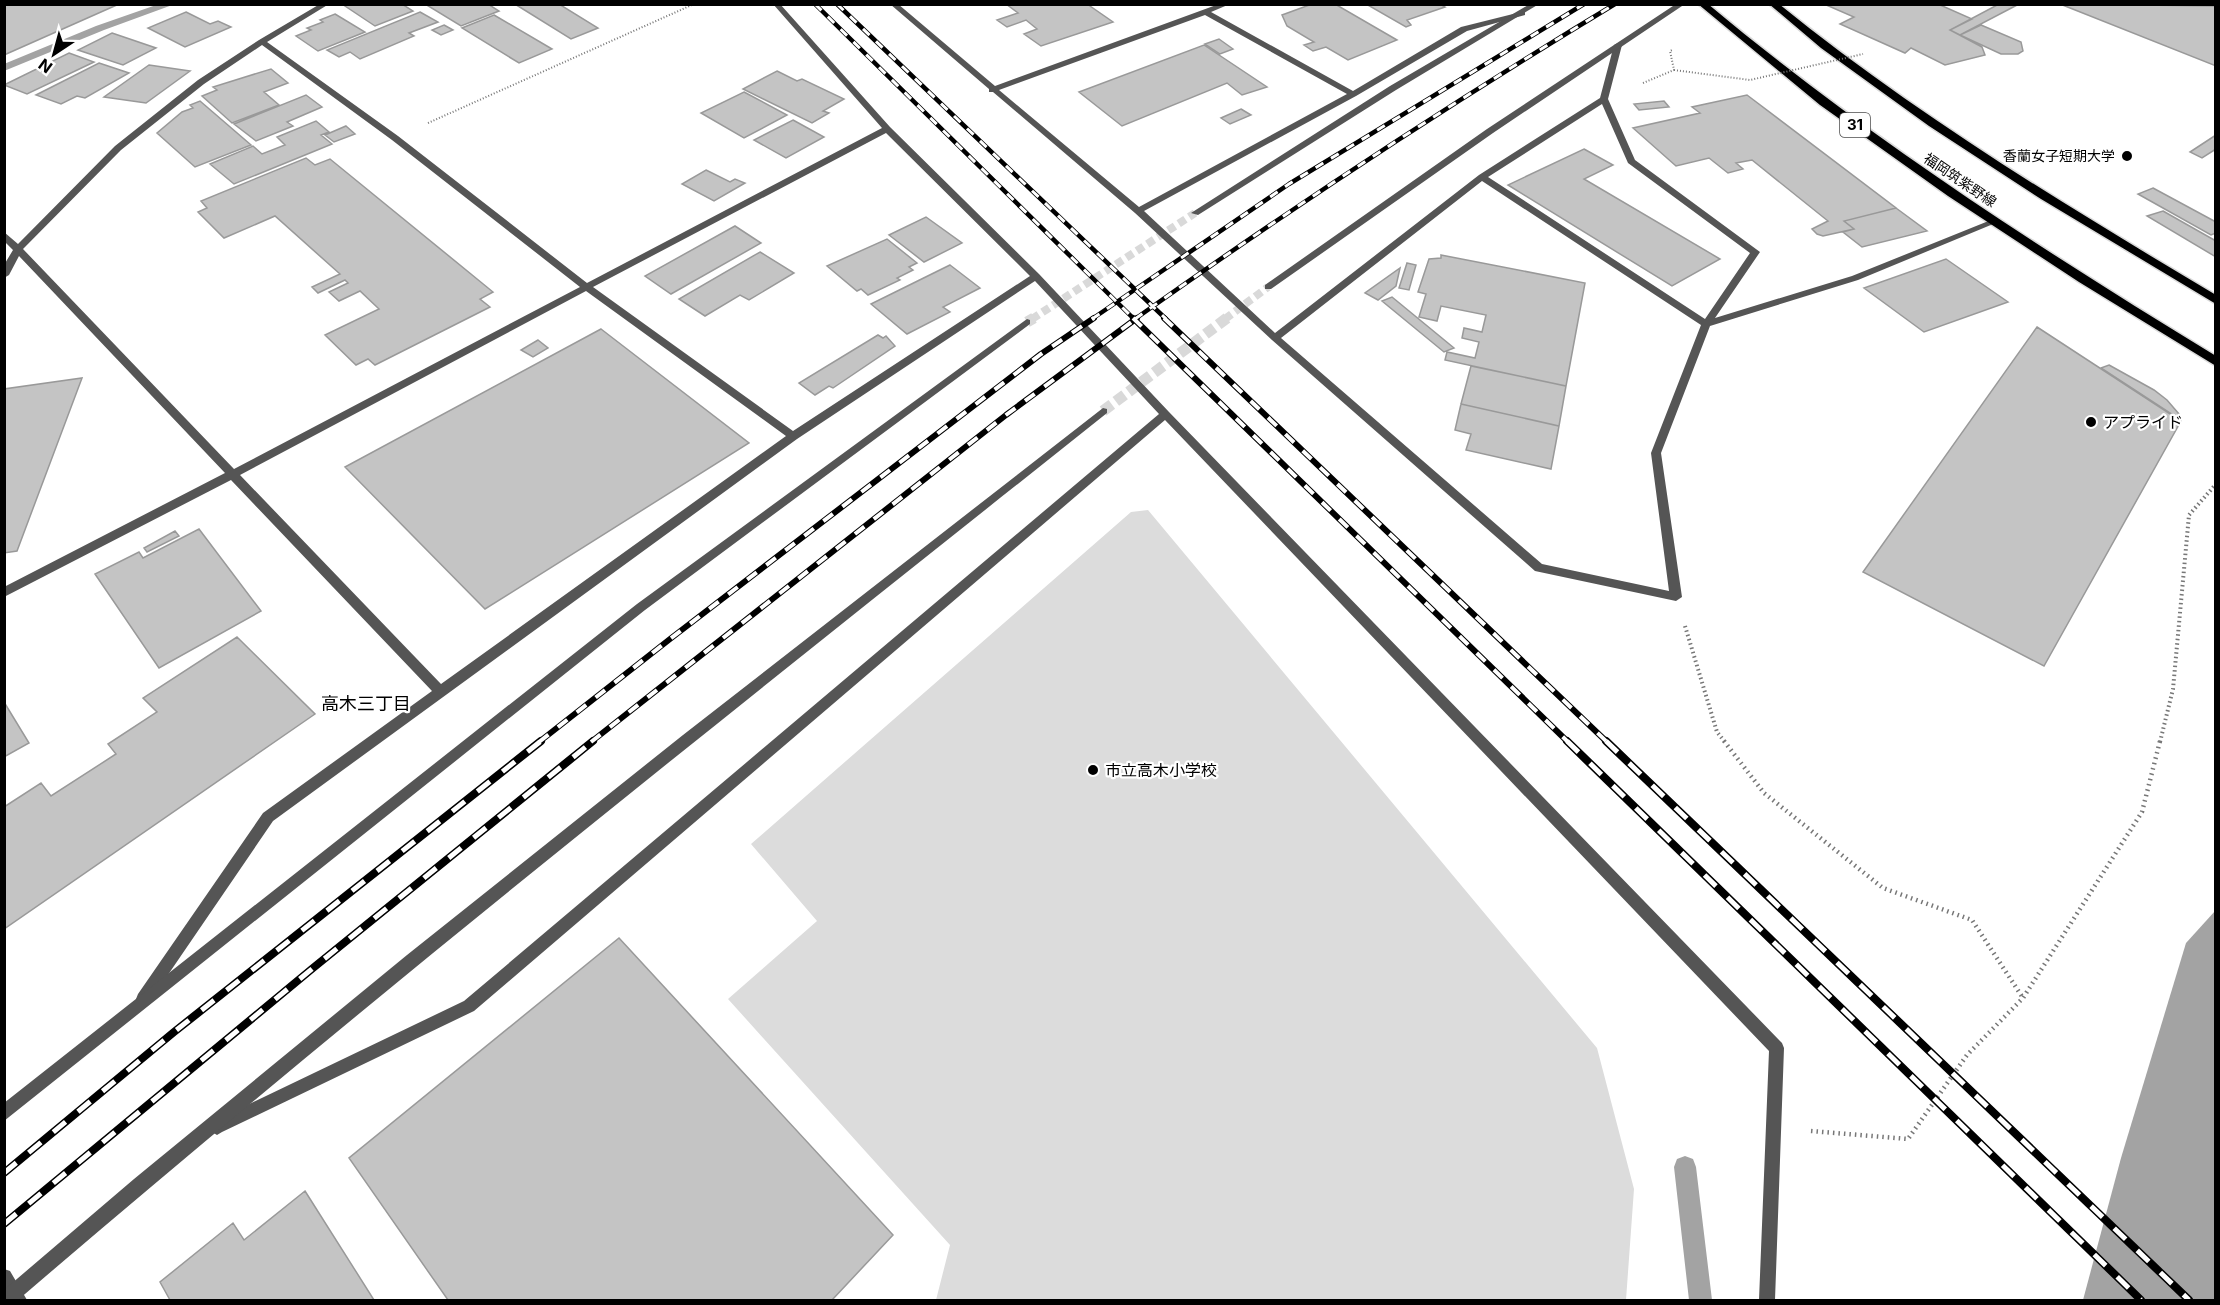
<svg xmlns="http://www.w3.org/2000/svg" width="2220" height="1305" font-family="Inter,'Noto Sans JP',sans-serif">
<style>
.green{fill:#dcdcdc}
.water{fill:#a3a3a3}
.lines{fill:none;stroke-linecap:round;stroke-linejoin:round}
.stream{fill:#a3a3a3;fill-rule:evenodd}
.building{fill:#c4c4c4;stroke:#999;stroke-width:1.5}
.tertiary-tunnel-far1{stroke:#d9d9d9;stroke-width:8;stroke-dasharray:8 4.5;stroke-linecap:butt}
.tertiary-tunnel{stroke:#d9d9d9;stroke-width:11;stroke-dasharray:11 5;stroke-linecap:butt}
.primary-casing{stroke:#dbdbdb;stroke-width:3}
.path-far2{stroke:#777;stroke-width:2;stroke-dasharray:1 2;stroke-linecap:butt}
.path-far1{stroke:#777;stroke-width:4;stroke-dasharray:1.5 3;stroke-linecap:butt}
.path{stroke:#777;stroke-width:4.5;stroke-dasharray:1.5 4;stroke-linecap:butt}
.minor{fill:#555;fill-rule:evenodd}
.tertiary{fill:#555;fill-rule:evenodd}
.primary{fill:#000;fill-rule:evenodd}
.rail-far2-casing{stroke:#000;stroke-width:4.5}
.rail-far1-casing{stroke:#000;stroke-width:6}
.rail-casing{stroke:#000;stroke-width:8}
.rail-far2{stroke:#fff;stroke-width:3;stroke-dasharray:9;stroke-linecap:butt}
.rail-far1{stroke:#fff;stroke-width:4;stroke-dasharray:12;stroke-linecap:butt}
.rail{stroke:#fff;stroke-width:5;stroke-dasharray:16;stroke-linecap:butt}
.path-bridge{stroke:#777;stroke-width:2;stroke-dasharray:1 2;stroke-linecap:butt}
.poi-dot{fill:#000;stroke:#fff;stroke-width:2}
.labels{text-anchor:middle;stroke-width:4.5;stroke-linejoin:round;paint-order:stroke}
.far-poi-label{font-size:14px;fill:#000;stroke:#fff;text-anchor:end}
.far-street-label{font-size:14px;fill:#000;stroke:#fff}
.shield{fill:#fff;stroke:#4c4c4c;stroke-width:1.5}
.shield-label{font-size:15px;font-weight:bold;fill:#000}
.poi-label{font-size:16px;fill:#000;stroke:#fff;text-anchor:start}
.neighbourhood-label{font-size:18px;fill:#000;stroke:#fff}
</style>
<rect width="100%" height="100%" fill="#fff"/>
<path class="green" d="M 1148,510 L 1597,1048 L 1634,1189 L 1626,1300 L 936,1300 L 950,1245 L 728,999 L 817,921 L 751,844 L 1131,512 Z"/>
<path class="water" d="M 2215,911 L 2215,1300 L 2083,1300 L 2121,1158 L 2186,943 Z"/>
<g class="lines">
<path class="stream" d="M 159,4 L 175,4 L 104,30 L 4,71 L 4,64 L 96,26 Z
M 1685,1156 L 1693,1159 L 1696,1167 L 1712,1300 L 1689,1300 L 1674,1167 L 1677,1159 Z"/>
</g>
<path class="building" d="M 4,4 L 119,4 L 4,55 Z
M 342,4 L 402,4 L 413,11 L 375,26 Z
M 425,4 L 488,4 L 499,11 L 461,26 Z
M 522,4 L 559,4 L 598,28 L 571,39 L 518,6 Z
M 1006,4 L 1087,4 L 1113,22 L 1041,46 L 1024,34 L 1037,29 L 1026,20 L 1007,27 L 997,20 L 1018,13 Z
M 1312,4 L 1335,4 L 1397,40 L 1348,60 L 1326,47 L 1313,51 L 1304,45 L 1314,42 L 1287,26 L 1282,15 Z
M 1366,4 L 1440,4 L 1445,7 L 1407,20 L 1411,25 L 1406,27 Z
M 1824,4 L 1938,4 L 1972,19 L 1950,30 L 1982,47 L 1985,55 L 1945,65 L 1911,48 L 1905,53 L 1840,24 L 1854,17 Z
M 1999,4 L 2019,4 L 1960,35 L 1950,30 Z
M 2060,4 L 2216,6 L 2216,66 Z
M 186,12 L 210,24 L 218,21 L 231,27 L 185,47 L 148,28 Z
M 420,12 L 438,22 L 409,33 L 414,36 L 360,59 L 350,52 L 339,57 L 327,50 Z
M 335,14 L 365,32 L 318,51 L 296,36 L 311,30 L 307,28 L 323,22 L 320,20 Z
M 494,15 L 552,49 L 519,63 L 462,28 Z
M 444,25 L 453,30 L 441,35 L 432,30 Z
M 1981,25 L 2021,42 L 2023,51 L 2018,54 L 2001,54 L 1960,35 Z
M 112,33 L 156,48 L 123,65 L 78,50 Z
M 1219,39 L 1233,49 L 1220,54 L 1205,44 Z
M 1204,45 L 1267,87 L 1242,95 L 1227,83 L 1122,126 L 1079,92 Z
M 69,53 L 94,62 L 27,94 L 4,85 Z
M 99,63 L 129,73 L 85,98 L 77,96 L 61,104 L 36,95 Z
M 149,65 L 190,71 L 146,103 L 104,97 Z
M 271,69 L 288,83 L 264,92 L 279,105 L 232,123 L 202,96 L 217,90 L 213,87 Z
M 777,71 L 797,81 L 802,79 L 844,99 L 823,111 L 829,113 L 812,123 L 743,89 Z
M 744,92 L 787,115 L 744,138 L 701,113 Z
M 306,95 L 322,107 L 287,122 L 293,126 L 256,141 L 234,124 Z
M 1747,95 L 1896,208 L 1844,221 L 1854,229 L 1823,236 L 1817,234 L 1812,229 L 1828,221 L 1752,160 L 1736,163 L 1743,169 L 1728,173 L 1709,158 L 1676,166 L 1633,128 L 1700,113 L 1692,107 Z
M 200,101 L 251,145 L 195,167 L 157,133 L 182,112 L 193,108 L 190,105 Z
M 1664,101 L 1669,107 L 1639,110 L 1634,104 Z
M 1241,109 L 1251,115 L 1230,124 L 1221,118 Z
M 793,120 L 824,137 L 786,158 L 754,140 Z
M 316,121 L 329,132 L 321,135 L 332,144 L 234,184 L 210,164 L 253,146 L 262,154 L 285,145 L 277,137 Z
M 346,126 L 355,134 L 334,142 L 325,135 Z
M 2216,135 L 2216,149 L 2202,158 L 2190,152 Z
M 1584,149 L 1613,165 L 1584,179 L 1720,259 L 1672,286 L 1508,185 Z
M 306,158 L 315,165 L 330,159 L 493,292 L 480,299 L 490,307 L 375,365 L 368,359 L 356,365 L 325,335 L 379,309 L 360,291 L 339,301 L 329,292 L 348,283 L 345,280 L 318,293 L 312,287 L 340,274 L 275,216 L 224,238 L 198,212 L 207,208 L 201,201 Z
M 706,170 L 730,182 L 735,179 L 745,183 L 714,201 L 682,184 Z
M 2153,188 L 2216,222 L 2216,233 L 2211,235 L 2138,194 Z
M 1896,208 L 1927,231 L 1862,247 L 1843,232 L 1854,229 L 1844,221 Z
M 2163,211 L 2216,241 L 2216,257 L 2147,216 Z
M 926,217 L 962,243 L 924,262 L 889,235 Z
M 735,226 L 761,243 L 671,294 L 645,276 Z
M 887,239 L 917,263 L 909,267 L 913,270 L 897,278 L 900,280 L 868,295 L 861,289 L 857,291 L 827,266 Z
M 760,252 L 794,273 L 749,300 L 740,295 L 705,316 L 679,299 Z
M 1441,255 L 1585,283 L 1566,386 L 1445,360 L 1447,352 L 1475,358 L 1479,342 L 1462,338 L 1464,328 L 1482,332 L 1486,315 L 1441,306 L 1437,321 L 1419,317 L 1426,294 L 1418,292 L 1429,259 L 1441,258 Z
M 1946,259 L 2008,302 L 1924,332 L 1864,288 Z
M 1407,263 L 1416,265 L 1409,290 L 1399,288 Z
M 950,265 L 980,288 L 943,307 L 950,312 L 907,334 L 871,304 Z
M 1400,268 L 1396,286 L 1378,300 L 1365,293 Z
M 1392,297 L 1454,348 L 1444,352 L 1382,301 Z
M 2037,327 L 2181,421 L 2044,666 L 1863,572 Z
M 601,329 L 749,443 L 485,609 L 345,467 Z
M 878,335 L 883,338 L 886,336 L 895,346 L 833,388 L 829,386 L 815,395 L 799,383 Z
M 538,340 L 548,348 L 533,357 L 521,350 Z
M 2109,365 L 2154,390 L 2167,400 L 2179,414 L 2176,417 L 2101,368 Z
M 1471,366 L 1566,386 L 1559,426 L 1461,404 Z
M 82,378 L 17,551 L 4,553 L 4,389 Z
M 1461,404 L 1559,426 L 1551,469 L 1466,450 L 1471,434 L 1455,430 Z
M 199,529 L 261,611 L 159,668 L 95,574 L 139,552 L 143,558 Z
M 175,531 L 179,536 L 147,552 L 144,548 Z
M 237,637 L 315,714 L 4,929 L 4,807 L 41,783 L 51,796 L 116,754 L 108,744 L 157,712 L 143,698 Z
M 4,702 L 29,743 L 4,757 Z
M 619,938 L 893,1235 L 832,1300 L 448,1300 L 349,1158 Z
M 305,1191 L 374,1300 L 170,1300 L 160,1282 L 233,1223 L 244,1240 Z"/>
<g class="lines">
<path class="tertiary-tunnel-far1" d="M 1032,319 L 1195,213
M 1225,319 L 1268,287"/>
<path class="tertiary-tunnel" d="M 1027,322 L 1034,318
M 1103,411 L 1227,318"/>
<defs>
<path id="primary" d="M 1698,4 L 1708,4 C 1867,137 2039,248 2216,356 L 2216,366 L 2079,282 L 1948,196 L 1820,105 Z
M 1769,4 L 1779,4 C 1916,115 2065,205 2216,295 L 2216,304 L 2041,199 L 1929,126 L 1821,48 Z"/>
</defs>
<use href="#primary" class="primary-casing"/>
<path class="path-far2" d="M 1643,83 L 1674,70 L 1670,51 L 1672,50
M 428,123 L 694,4"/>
<path class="path-far1" d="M 1685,626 L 1717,732 L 1725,742
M 2160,742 L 2173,689 L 2189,515 L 2216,484"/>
<path class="path" d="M 1724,741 L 1764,793 L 1883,888 L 1972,920 L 2023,998
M 1811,1131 L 1908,1139 L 1967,1055 L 2023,998 L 2142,812 L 2160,741"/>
<path class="minor" d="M 320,4 L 329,4 L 267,42 L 398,136 L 587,283 L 882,128 L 773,4 L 780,4 L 890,127 L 1039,274 L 1169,412 L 1782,1043 L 1784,1048 L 1775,1300 L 1759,1300 L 1769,1051 L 1165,420 L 474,1011 L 222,1132 L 217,1135 L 212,1132 L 209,1127 L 212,1122 L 464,1001 L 1159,414 L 1035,281 L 797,439 L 273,821 L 148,1004 L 143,1006 L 138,1004 L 136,999 L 138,994 L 263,813 L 432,691 L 231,480 L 4,597 L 4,587 L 225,473 L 19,256 L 9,275 L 4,278 L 4,265 L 13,250 L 4,241 L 4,232 L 18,244 L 115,146 L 198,80 L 259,40 ZM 262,45 L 392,140 L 580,287 L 234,469 L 23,249 L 121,150 L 204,84 ZM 886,133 L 1030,276 L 793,431 L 593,287 ZM 586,291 L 786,436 L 441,684 L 240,475 Z
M 890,4 L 898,4 L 995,86 L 1219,4 L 1230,4 L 1211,12 L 1353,91 L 1461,27 L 1525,11 L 1525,15 L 1467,31 L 1356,96 L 1144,211 L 1275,333 L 1479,175 L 1600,98 L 1614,45 L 1618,43 L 1622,45 L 1608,99 L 1635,160 L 1760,252 L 1715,318 L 1852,276 L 1991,220 L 1994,219 L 1998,222 L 1858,280 L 1710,326 L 1661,453 L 1682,597 L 1676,601 L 1535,571 L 1272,340 L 1135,213 L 993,92 L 989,92 L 989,89 ZM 1205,15 L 1347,94 L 1139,207 L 999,90 ZM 1602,104 L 1628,163 L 1750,253 L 1705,319 L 1488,177 ZM 1482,181 L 1701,325 L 1651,453 L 1669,591 L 1542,564 L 1281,338 Z
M 4,1269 L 10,1271 L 27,1300 L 10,1300 L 4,1293 Z"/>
<path class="tertiary" d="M 1530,4 L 1539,4 L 1396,90 L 1198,215 L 1191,213 L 1390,86 Z
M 1676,4 L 1685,4 L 1493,133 L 1271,289 L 1265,289 L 1265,285 L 1487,129 Z
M 1027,319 L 1030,320 L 1030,324 L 645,610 L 4,1121 L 4,1103 L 637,604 Z
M 1103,408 L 1107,409 L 1107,413 C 740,705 373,995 18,1300 L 4,1300 L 4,1290 L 134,1179 L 407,955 L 683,735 Z"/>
<use href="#primary" class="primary"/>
<defs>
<path id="rail-far2" d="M 815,4 L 1134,319
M 837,4 L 1166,319
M 1092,319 L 1289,184 L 1584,4
M 1135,319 C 1291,208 1451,103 1615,4"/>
<path id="rail-far1" d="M 1133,318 L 1568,742
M 1164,318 L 1607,742
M 539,742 L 670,639 L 1041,354 L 1094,318
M 591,742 L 1006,415 L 1137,318"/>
<path id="rail" d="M 1567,741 L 2141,1300
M 1606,741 L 2189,1300
M 4,1173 L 174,1032 L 541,741
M 4,1224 L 313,968 L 593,741"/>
</defs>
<use href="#rail-far2" class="rail-far2-casing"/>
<use href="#rail-far1" class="rail-far1-casing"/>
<use href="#rail" class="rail-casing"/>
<use href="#rail-far2" class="rail-far2"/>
<use href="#rail-far1" class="rail-far1"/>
<use href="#rail" class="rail"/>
<path class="path-bridge" d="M 1674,70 L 1750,80 L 1863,54"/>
</g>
<g class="poi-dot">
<circle cx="2127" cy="156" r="6"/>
<circle cx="2091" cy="422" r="6"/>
<circle cx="1093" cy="770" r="6"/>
</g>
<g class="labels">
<g class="far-poi-label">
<text x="2115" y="161">香蘭女子短期大学</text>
</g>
<g class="far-street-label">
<text transform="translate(1960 180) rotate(34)" y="5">福岡筑紫野線</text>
</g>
<rect class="shield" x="1840" y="113" width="30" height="24" rx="4.5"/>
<g class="shield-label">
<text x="1855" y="130">31</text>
</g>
<g class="poi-label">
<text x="2103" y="428">アプライド</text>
<text x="1105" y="776">市立高木小学校</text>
</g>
<g class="neighbourhood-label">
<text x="366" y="710">高木三丁目</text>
</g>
</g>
<rect width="2220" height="1305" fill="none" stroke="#000000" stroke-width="12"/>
<g transform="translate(54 54) rotate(216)" stroke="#ffffff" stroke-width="4.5" paint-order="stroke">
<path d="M0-4.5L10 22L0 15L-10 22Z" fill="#000000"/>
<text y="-9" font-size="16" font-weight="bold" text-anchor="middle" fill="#000000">N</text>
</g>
</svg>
